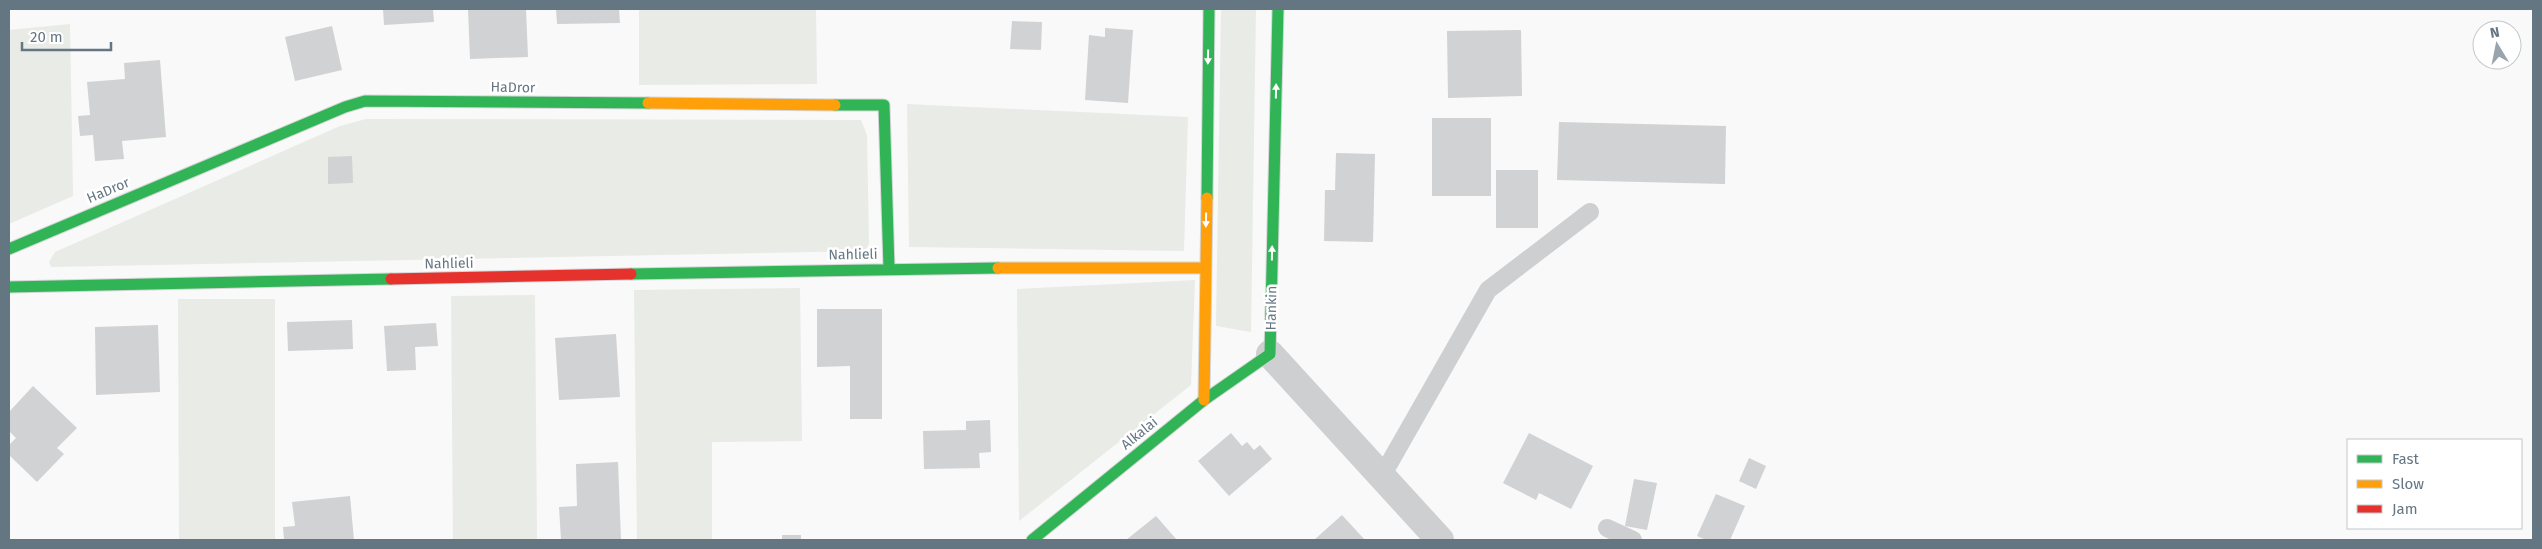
<svg xmlns="http://www.w3.org/2000/svg" width="2542" height="549" font-family="'Fira Sans',sans-serif">
<style>
.green{fill:#e8ebe6}
.building{fill:#d0d2d3}
.lines{fill:none;stroke-linecap:round;stroke-linejoin:round}
.fast-casing{stroke:#d5d6d7;stroke-width:13}
.slow-casing{stroke:#d5d6d7;stroke-width:13}
.jam-casing{stroke:#d5d6d7;stroke-width:13}
.lane{stroke:#cecfd0;stroke-width:18}
.street{stroke:#cecfd0;stroke-width:28}
.fast{stroke:#30b455;stroke-width:11}
.slow{stroke:#ff9f0a;stroke-width:11}
.jam{stroke:#e5322d;stroke-width:11}
.oneway{fill:#fff}
.labels{text-anchor:middle;stroke-width:5;stroke-linejoin:round;paint-order:stroke}
.street-label{font-size:14px;fill:#657683;stroke:#fff}
</style>
<rect width="100%" height="100%" fill="#f9f9f9"/>
<path class="green" d="M 639,9 L 816,9 L 817,84 L 639,85 Z
M 1221,9 L 1256,9 L 1251,332 L 1216,326 Z
M 70,24 L 73,196 L 9,224 L 9,30 Z
M 907,104 L 1188,117 L 1184,251 L 909,247 Z
M 366,119 L 861,120 L 867,135 L 869,244 L 865,251 L 51,267 L 49,262 L 55,252 L 340,126 Z
M 1195,280 L 1191,385 L 1019,521 L 1017,289 Z
M 800,288 L 802,441 L 712,442 L 712,540 L 637,540 L 634,290 Z
M 535,295 L 537,540 L 453,540 L 451,296 Z
M 178,299 L 275,299 L 275,540 L 179,540 Z"/>
<path class="building" d="M 383,9 L 433,9 L 434,22 L 384,25 Z
M 468,9 L 526,9 L 528,57 L 470,59 Z
M 556,9 L 619,9 L 620,23 L 557,24 Z
M 1012,21 L 1042,22 L 1041,50 L 1010,49 Z
M 332,26 L 342,70 L 295,81 L 285,37 Z
M 1105,28 L 1133,30 L 1128,103 L 1085,100 L 1089,35 L 1105,37 Z
M 1521,30 L 1522,96 L 1448,98 L 1447,31 Z
M 160,60 L 166,137 L 122,141 L 124,159 L 95,161 L 93,135 L 80,136 L 78,116 L 90,115 L 87,82 L 125,79 L 124,63 Z
M 1432,118 L 1491,118 L 1491,196 L 1432,196 Z
M 1559,122 L 1726,126 L 1725,184 L 1557,180 Z
M 1336,153 L 1375,154 L 1373,242 L 1324,241 L 1325,190 L 1335,190 Z
M 352,156 L 353,183 L 328,184 L 328,157 Z
M 1496,170 L 1538,170 L 1538,228 L 1496,228 Z
M 817,309 L 882,309 L 882,419 L 850,419 L 850,366 L 817,367 Z
M 352,320 L 353,349 L 288,351 L 287,322 Z
M 436,323 L 438,346 L 415,347 L 416,370 L 387,371 L 384,326 Z
M 158,325 L 160,392 L 96,395 L 95,327 Z
M 616,334 L 620,397 L 559,400 L 555,338 Z
M 33,386 L 77,428 L 57,448 L 64,454 L 37,482 L 9,455 L 9,445 L 16,438 L 9,431 L 9,412 Z
M 990,420 L 991,452 L 979,453 L 980,468 L 924,469 L 923,431 L 966,430 L 966,421 Z
M 1231,433 L 1242,446 L 1247,442 L 1254,450 L 1260,445 L 1272,459 L 1229,496 L 1198,461 Z
M 1529,433 L 1593,466 L 1571,509 L 1539,493 L 1536,500 L 1503,483 Z
M 1749,458 L 1766,466 L 1756,489 L 1739,481 Z
M 618,462 L 621,540 L 561,540 L 559,507 L 577,506 L 576,464 Z
M 1634,479 L 1657,483 L 1647,530 L 1625,526 Z
M 1716,494 L 1745,506 L 1730,540 L 1706,540 L 1697,536 Z
M 350,496 L 354,540 L 284,540 L 283,527 L 295,526 L 292,502 Z
M 1342,515 L 1365,540 L 1314,540 Z
M 1156,516 L 1177,540 L 1126,540 Z
M 782,535 L 801,535 L 801,540 L 782,540 Z"/>
<g class="lines">
<defs>
<path id="fast" d="M 835,105 L 884,105 L 889,268
M 1207,198 L 1209,9
M 9,249 L 345,107 L 365,101 L 648,103
M 631,274 L 998,268
M 9,287 L 391,279
M 1032,540 L 1204,400 L 1270,354 L 1278,9"/>
<path id="slow" d="M 648,103 L 835,105
M 998,268 L 1205,268
M 1204,400 L 1207,198"/>
<path id="jam" d="M 391,279 L 631,274"/>
</defs>
<use href="#fast" class="fast-casing"/>
<use href="#slow" class="slow-casing"/>
<use href="#jam" class="jam-casing"/>
<path class="lane" d="M 1382,476 L 1488,290 L 1590,212
M 1607,528 L 1633,540"/>
<path class="street" d="M 1270,354 L 1440,540"/>
<use href="#fast" class="fast"/>
<use href="#slow" class="slow"/>
<use href="#jam" class="jam"/>
</g>
<defs><path id="oneway-solid" d="M-6-.8H1V-3.2L6.5 0L1 3.2V.8H-6Z" transform="scale(1.25)"/></defs>
<g class="oneway">
<use href="#oneway-solid" transform="translate(1208 57) rotate(91)"/>
<use href="#oneway-solid" transform="translate(1276 91) rotate(-89)"/>
<use href="#oneway-solid" transform="translate(1206 220) rotate(91)"/>
<use href="#oneway-solid" transform="translate(1272 253) rotate(-89)"/>
</g>
<g class="labels">
<g class="street-label">
<text transform="translate(513 87) rotate(1)" y="5">HaDror</text>
<text transform="translate(108 190) rotate(-23)" y="5">HaDror</text>
<text transform="translate(853 254) rotate(-1)" y="5">Nahlieli</text>
<text transform="translate(449 263) rotate(-1)" y="5">Nahlieli</text>
<text transform="translate(1271 308) rotate(-89)" y="5">Hankin</text>
<text transform="translate(1139 433) rotate(-39)" y="5">Alkalai</text>
</g>
</g>
<rect width="2542" height="549" fill="none" stroke="#657683" stroke-width="20"/>
<rect x="2347" y="439" width="175" height="90" fill="#ffffff" stroke="#c1c8cd"/>
<rect x="2357" y="455" width="25" height="8" fill="#30b455" stroke="#c1c8cd"/>
<text x="2392" y="464" font-size="15" fill="#657683">Fast</text>
<rect x="2357" y="480" width="25" height="8" fill="#ff9f0a" stroke="#c1c8cd"/>
<text x="2392" y="489" font-size="15" fill="#657683">Slow</text>
<rect x="2357" y="505" width="25" height="8" fill="#e5322d" stroke="#c1c8cd"/>
<text x="2392" y="514" font-size="15" fill="#657683">Jam</text>
<g transform="translate(2497 45) rotate(350)"><circle r="24" fill="#ffffff" stroke="#c1c8cd"/>
<path d="M0-4L9 19L0 12L-9 19Z" fill="#99a4ac"/>
<text y="-8" font-size="14" font-weight="bold" text-anchor="middle" fill="#657683">N</text>
</g>
<path d="M22 42v8h89v-8" fill="none" stroke="#657683" stroke-width="2.5"/>
<text x="30" y="42" font-size="15" fill="#657683" stroke="#ffffff" stroke-width="4" paint-order="stroke">20 m</text>
</svg>
